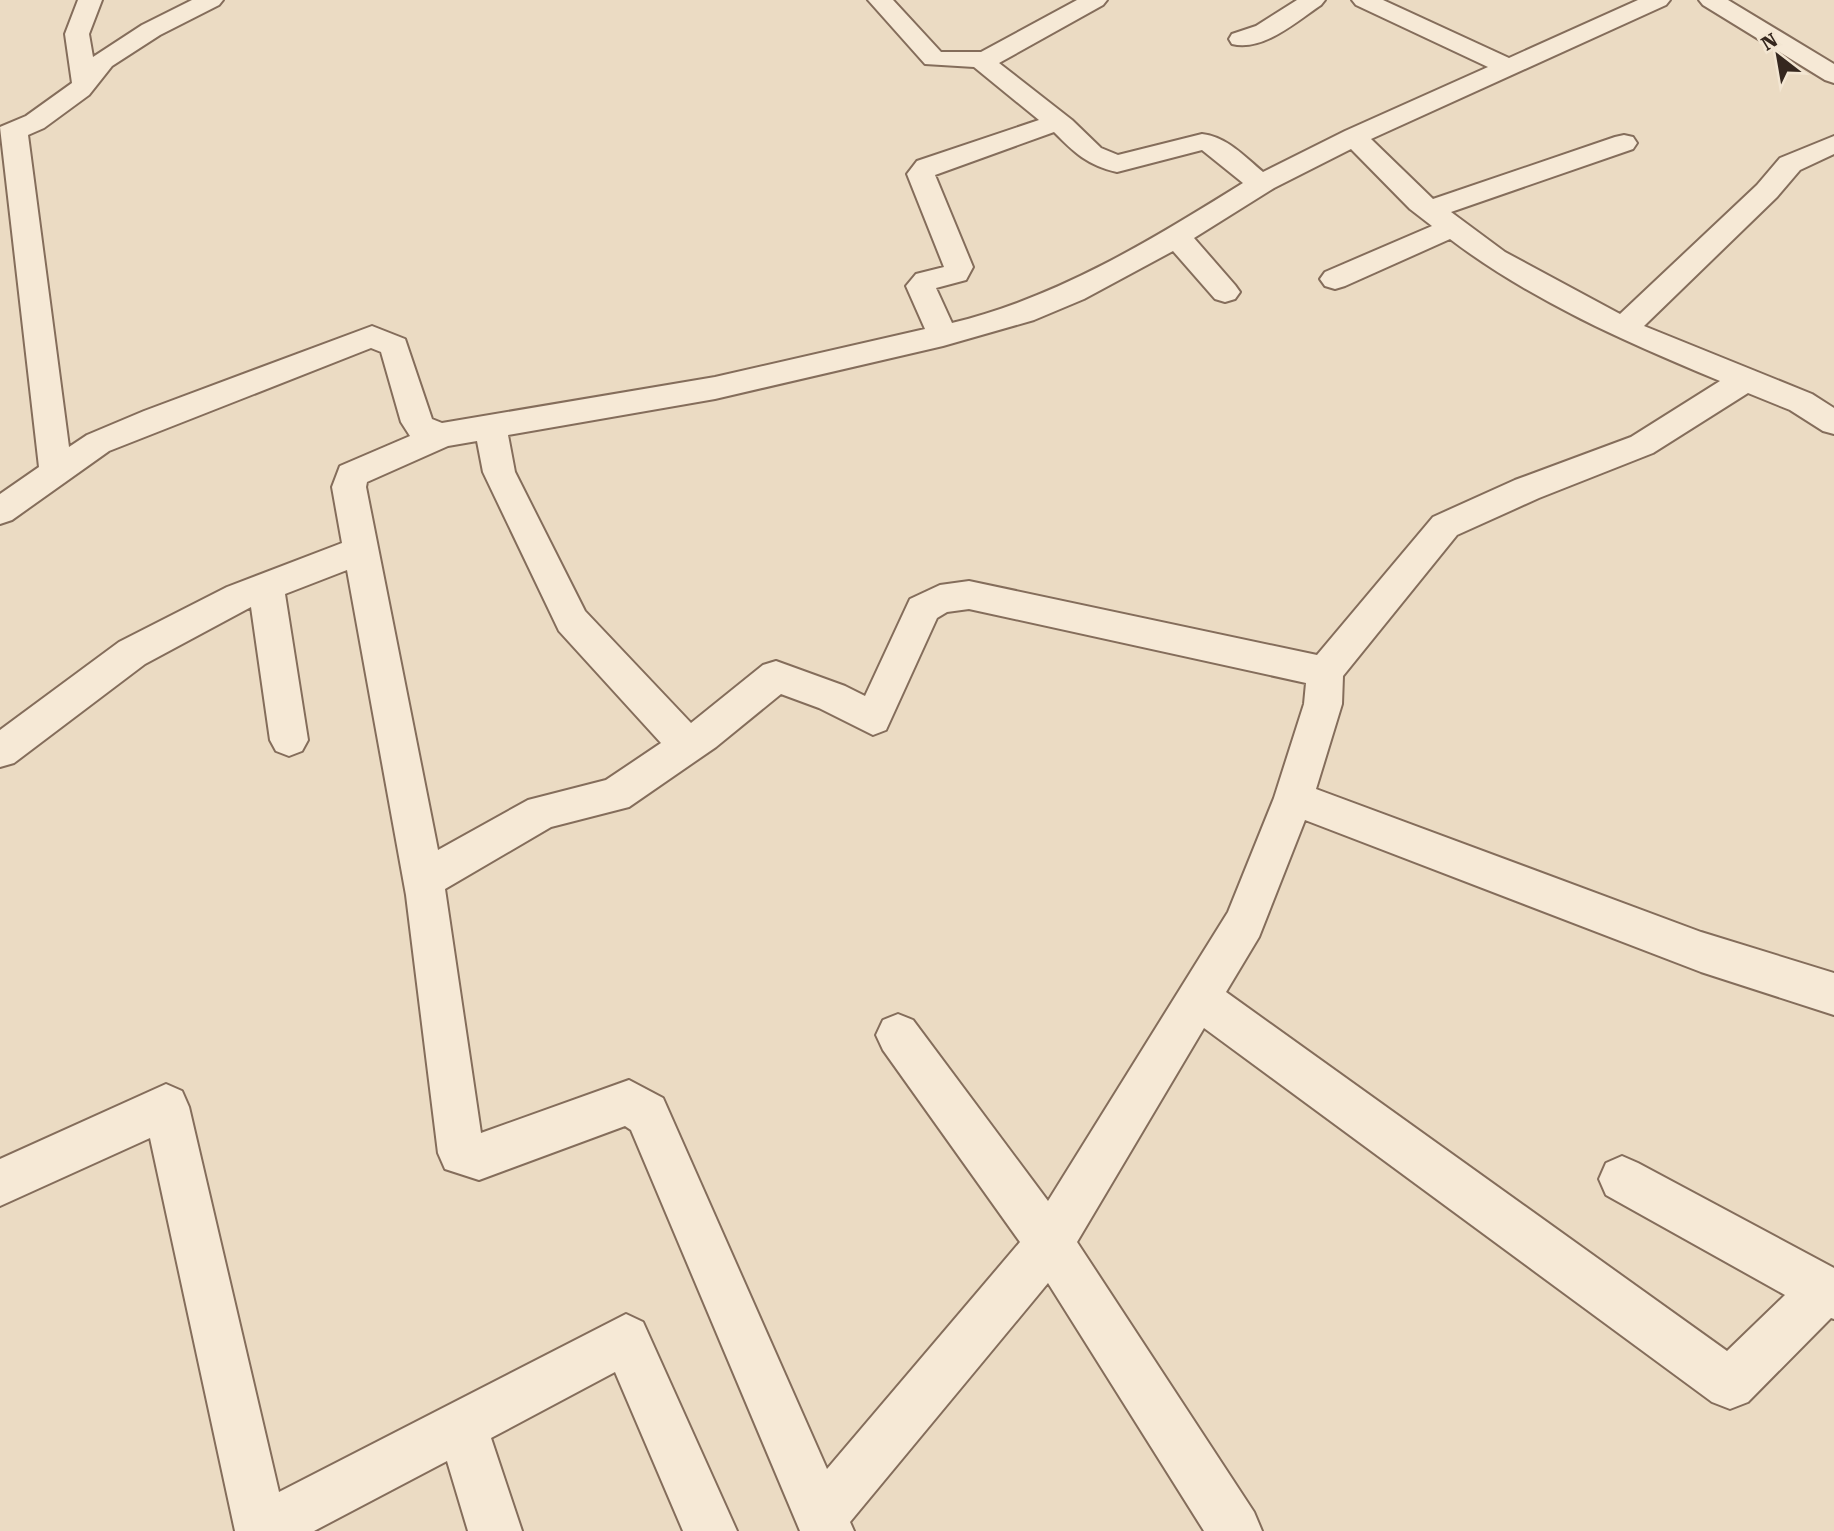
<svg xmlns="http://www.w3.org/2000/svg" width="1834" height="1531" font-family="'Roboto Serif',serif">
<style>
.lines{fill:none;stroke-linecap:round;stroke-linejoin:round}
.minor-casing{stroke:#846d5b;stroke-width:4}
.minor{fill:#f6e9d6;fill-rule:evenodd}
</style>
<rect width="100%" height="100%" fill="#ebdbc3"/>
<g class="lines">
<defs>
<path id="minor" d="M 78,0 L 102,0 L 89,34 L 93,57 L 142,25 L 192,0 L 223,0 L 219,5 L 160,35 L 112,66 L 89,95 L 44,128 L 28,135 L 69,447 L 87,435 L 144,411 L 372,326 L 405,339 L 432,419 L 442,423 L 715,377 L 925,329 L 906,286 L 916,274 L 944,267 L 907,174 L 917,161 L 1039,120 L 974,67 L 925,64 L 868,0 L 893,0 L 941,52 L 981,52 L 1077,0 L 1107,0 L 1103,5 L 999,63 L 1072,120 L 1101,148 L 1118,155 L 1202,134 C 1227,137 1244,156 1263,172 L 1345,131 L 1488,67 L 1356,5 L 1352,0 L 1383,0 L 1509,58 L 1638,0 L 1670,0 L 1666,5 L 1371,139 L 1433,199 L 1615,137 L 1624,135 L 1633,137 L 1637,143 L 1633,149 L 1451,212 L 1505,252 L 1620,314 L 1757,185 L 1780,158 L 1834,136 L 1834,154 L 1800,170 L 1777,197 L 1644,326 L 1812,394 L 1834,408 L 1834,434 L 1823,431 L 1790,410 L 1748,393 L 1653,453 L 1539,498 L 1457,535 L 1343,676 L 1342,704 L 1316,789 L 1701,932 L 1834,973 L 1834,1015 L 1701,972 L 1305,820 L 1259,937 L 1226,992 L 1727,1351 L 1785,1295 L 1606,1195 L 1599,1179 L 1606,1163 L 1622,1156 L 1638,1163 L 1834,1268 L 1834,1319 L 1831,1318 L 1748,1402 L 1730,1409 L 1712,1402 L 1204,1028 L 1077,1242 L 1254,1512 L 1262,1531 L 1204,1531 L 1048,1283 L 850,1522 L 854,1531 L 800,1531 L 631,1130 L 625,1126 L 479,1180 L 445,1169 L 438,1153 L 406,895 L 347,570 L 285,594 L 308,740 L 302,751 L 289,756 L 276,751 L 270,740 L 251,607 L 145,664 L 14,763 L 0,767 L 0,730 L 119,642 L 227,587 L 342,543 L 332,487 L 340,466 L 410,436 L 401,422 L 381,352 L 371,348 L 109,451 L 12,520 L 0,524 L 0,494 L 39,467 L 0,127 L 26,116 L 72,83 L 65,34 ZM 1054,132 C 1075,153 1087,165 1117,172 L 1202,150 L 1243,183 C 1151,240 1059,297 952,323 L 936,288 L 966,280 L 973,267 L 935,175 ZM 1351,149 L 1410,209 L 1432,226 L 1325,272 L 1320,279 L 1325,286 L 1335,289 L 1345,286 L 1450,239 C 1532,301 1626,342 1720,381 L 1631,437 L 1515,480 L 1433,517 L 1317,655 L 969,581 L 940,585 L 910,599 L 865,696 L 845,686 L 776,661 L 763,665 L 691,723 L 585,611 L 515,472 L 508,435 L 715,399 L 943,346 L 1034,320 L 1084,299 L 1173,251 L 1215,299 L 1225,302 L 1235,299 L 1240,292 L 1235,285 L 1194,238 L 1274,188 ZM 477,441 L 483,472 L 559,631 L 661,743 L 606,780 L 528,800 L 438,850 L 366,487 L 367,482 L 448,446 ZM 969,609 L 1306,683 L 1304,704 L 1274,798 L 1228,912 L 1048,1201 L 913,1020 L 898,1014 L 883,1020 L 876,1035 L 883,1050 L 1020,1242 L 827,1469 L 663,1098 L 629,1080 L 481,1133 L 445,889 L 551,827 L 629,807 L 716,747 L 781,694 L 819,708 L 873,735 L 886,730 L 937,618 L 947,612 Z
M 1297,0 L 1325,0 L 1321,5 C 1297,21 1263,52 1232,44 L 1229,39 L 1232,34 L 1256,26 Z
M 1699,0 L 1728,0 L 1834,64 L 1834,83 L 1825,80 L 1703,5 Z
M 166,1084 L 182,1091 L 189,1107 L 279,1492 L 626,1314 L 643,1322 L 737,1531 L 683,1531 L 615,1372 L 491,1438 L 522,1531 L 468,1531 L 447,1461 L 314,1531 L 235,1531 L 150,1138 L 0,1206 L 0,1159 Z"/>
</defs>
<use href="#minor" class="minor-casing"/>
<use href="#minor" class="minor"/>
</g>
<g transform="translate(1778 56) rotate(329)" stroke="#f3e6d2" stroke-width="5" paint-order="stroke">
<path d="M0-5L12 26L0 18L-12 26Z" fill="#35271e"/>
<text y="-10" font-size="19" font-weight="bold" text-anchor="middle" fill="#35271e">N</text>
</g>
</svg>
